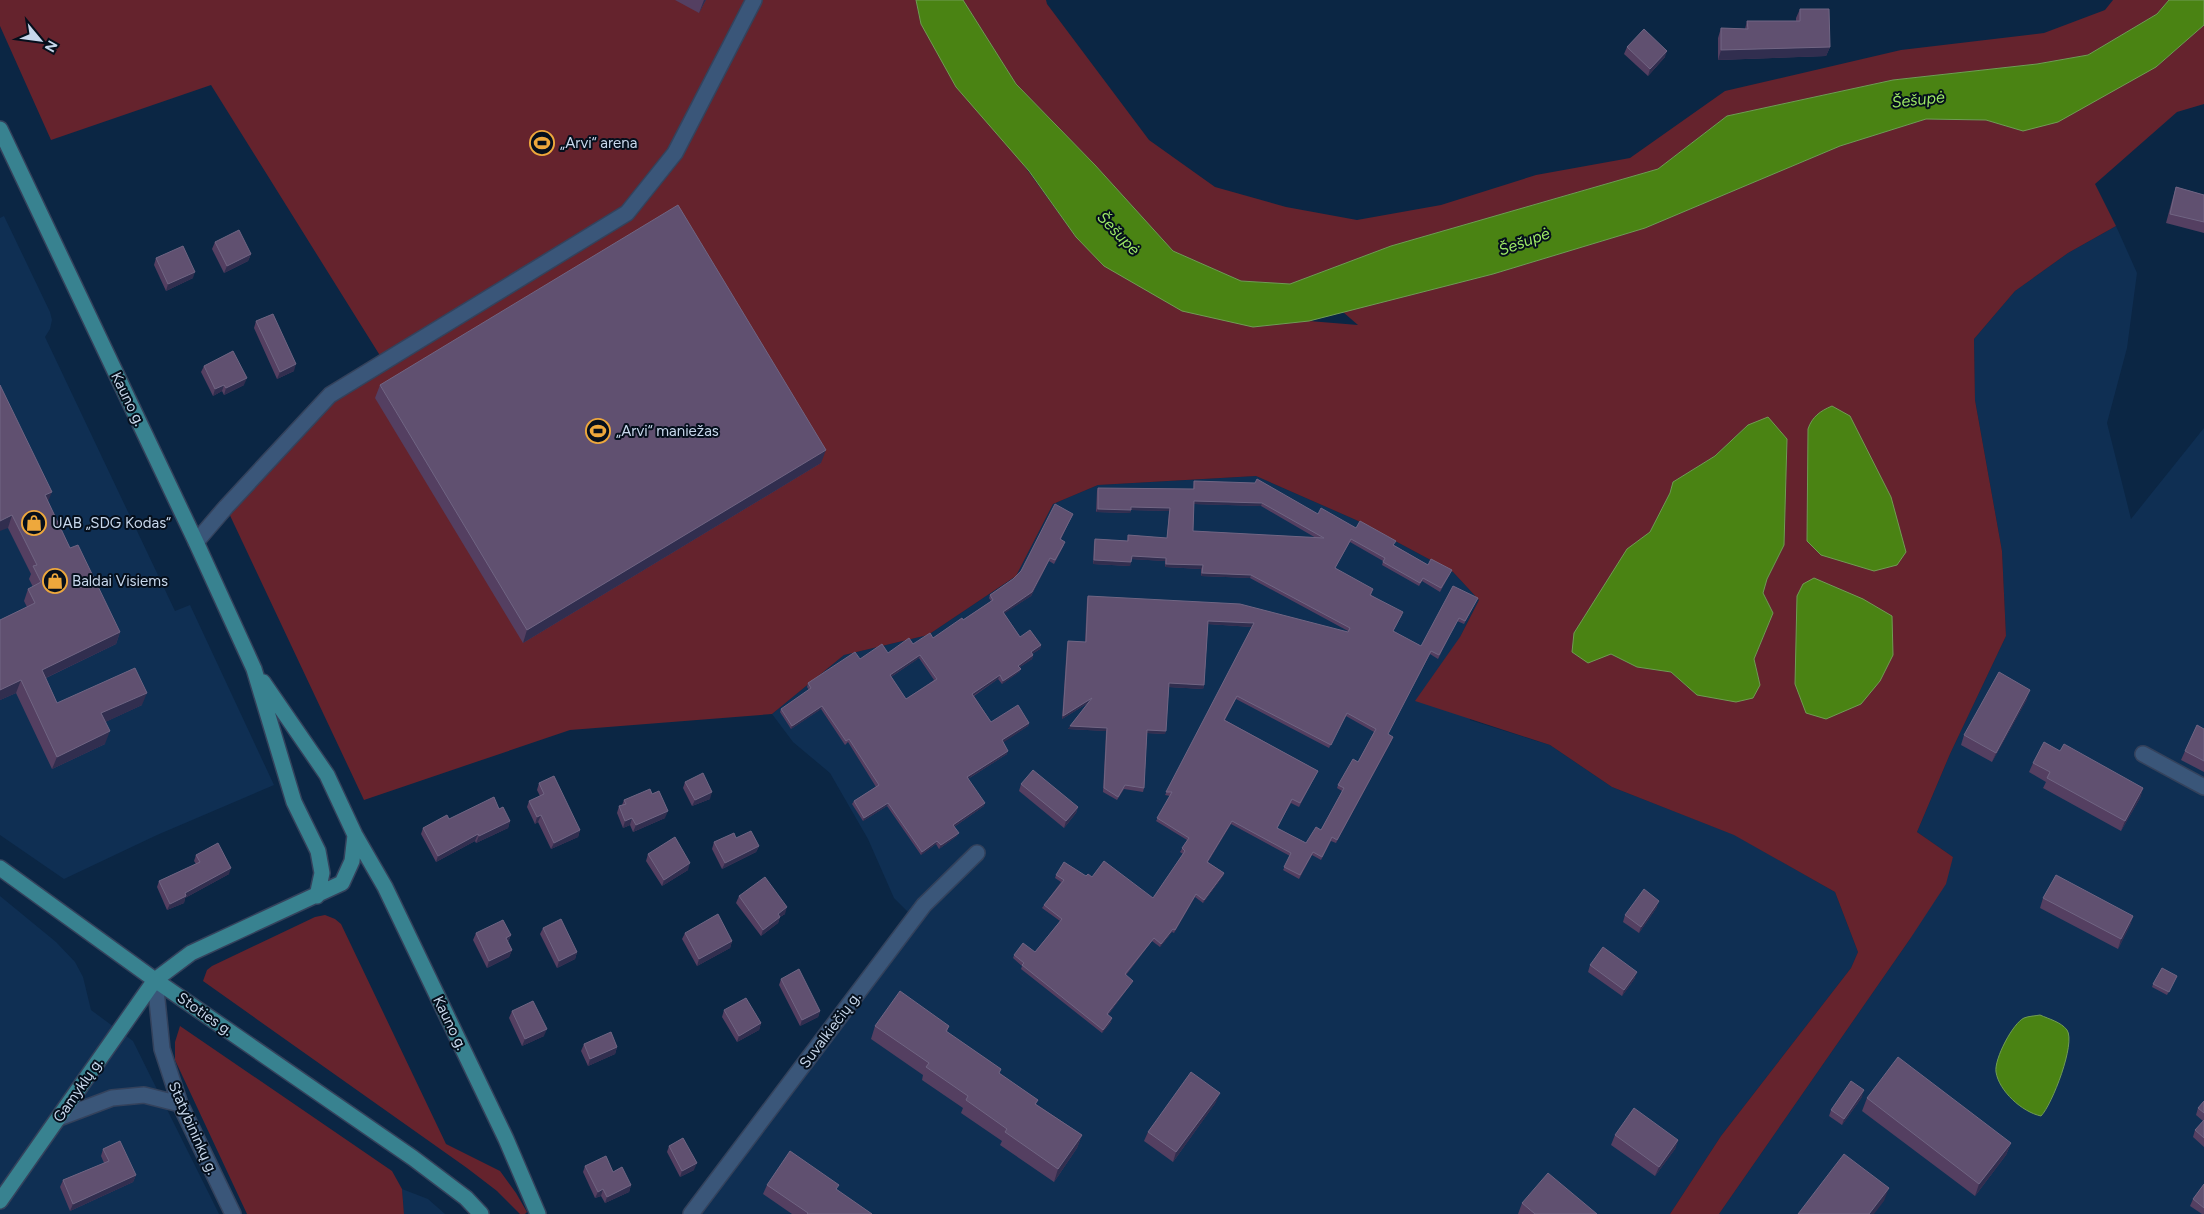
<svg xmlns="http://www.w3.org/2000/svg" width="2204" height="1214" font-family="Figtree,sans-serif">
<style>
.built{fill:#0f2f53}
.green{fill:#65232d;fill-rule:evenodd}
.water{fill:#4a8313;stroke:#709c54}
.lines{fill:none;stroke-linecap:round;stroke-linejoin:round}
.minor-casing{stroke:#34425c;stroke-width:18}
.major-casing{stroke:#34425c;stroke-width:18}
.minor{stroke:#3a5679;stroke-width:15}
.major{stroke:#388290;stroke-width:15}
.wall{fill:#543f61;fill-rule:evenodd}
.shaded-wall{fill:#312e4f}
.building{fill:#605070;stroke:#706583;fill-rule:evenodd}
.labels{text-anchor:middle;stroke-width:4;stroke-linejoin:round;paint-order:stroke}
.poi-label{font-size:15px;fill:#c7d7eb;stroke:#050f1c;text-anchor:start}
.street-label{font-size:15px;fill:#c7d7eb;stroke:#050f1c}
.water-label{font-size:16px;font-style:italic;fill:#9ce765;stroke:#050f1c}
</style>
<rect width="100%" height="100%" fill="#0b2644"/>
<path class="built" d="M 4,216 L 50,312 L 52,320 L 50,329 L 45,337 L 175,611 L 190,605 L 274,785 L 157,835 L 64,879 L 0,835 L 0,218 Z
M 2116,226 L 2137,273 L 2127,348 L 2107,423 L 2131,519 L 2204,428 L 2204,1214 L 1719,1214 L 1910,939 L 1953,857 L 1917,832 L 1950,754 L 2006,636 L 2002,551 L 1975,400 L 1974,339 L 2015,291 L 2068,253 Z
M 1256,476 L 1356,520 L 1453,572 L 1479,600 L 1460,637 L 1470,720 L 1550,745 L 1612,787 L 1735,835 L 1835,892 L 1858,952 L 1851,968 L 1721,1136 L 1670,1214 L 691,1214 L 914,918 L 894,898 L 868,839 L 830,773 L 793,742 L 772,714 L 844,655 L 928,635 L 1016,576 L 1053,504 L 1098,485 Z
M 0,896 L 56,942 L 75,962 L 83,977 L 91,1010 L 133,1041 L 219,1214 L 0,1214 Z
M 402,1189 L 428,1199 L 445,1214 L 404,1214 Z"/>
<path class="green" d="M 0,0 L 916,0 L 921,24 L 1076,237 L 1253,327 L 1309,321 L 1358,325 L 1343,312 L 1493,274 L 1645,228 L 1840,146 L 1926,119 L 1986,120 L 2023,131 L 2156,67 L 2204,25 L 2204,104 L 2177,112 L 2095,184 L 2116,226 L 2068,253 L 2015,291 L 1974,339 L 1975,400 L 2002,551 L 2006,636 L 1950,754 L 1917,832 L 1953,857 L 1946,884 L 1910,939 L 1719,1214 L 1670,1214 L 1721,1136 L 1851,968 L 1858,952 L 1835,892 L 1734,835 L 1612,787 L 1550,745 L 1415,701 L 1460,637 L 1479,600 L 1453,572 L 1356,520 L 1256,476 L 1098,485 L 1053,504 L 1016,576 L 928,635 L 844,655 L 772,714 L 570,730 L 364,800 L 226,507 L 330,395 L 384,362 L 211,85 L 51,140 L 0,26 ZM 1748,425 L 1787,439 L 1784,545 L 1767,579 L 1763,593 L 1773,613 L 1754,659 L 1760,685 L 1697,695 L 1671,672 L 1637,667 L 1611,654 L 1627,550 L 1650,532 L 1670,493 L 1673,482 L 1715,456 Z
M 963,0 L 1046,0 L 1047,4 L 1149,140 L 1215,187 L 1286,207 L 1357,220 L 1441,205 L 1536,175 L 1630,158 L 1725,91 L 1901,50 L 2044,33 L 2105,10 L 2113,0 L 2169,0 L 2157,14 L 2088,55 L 2037,64 L 1893,80 L 1727,116 L 1658,169 L 1391,246 L 1290,284 L 1241,281 L 1173,251 L 1095,165 L 1016,84 Z
M 325,915 L 335,919 L 341,924 L 446,1144 L 500,1171 L 516,1193 L 527,1212 L 525,1214 L 520,1214 L 497,1191 L 467,1168 L 203,981 L 207,970 L 212,966 L 315,917 Z
M 180,1026 L 392,1171 L 402,1189 L 404,1214 L 247,1214 L 175,1060 L 175,1042 Z"/>
<path class="water" d="M 916,0 L 963,0 L 1016,84 L 1095,165 L 1173,251 L 1241,281 L 1290,284 L 1391,246 L 1658,169 L 1727,116 L 1893,80 L 2037,64 L 2088,55 L 2157,14 L 2169,0 L 2204,0 L 2204,25 L 2156,67 L 2058,122 L 2023,131 L 1986,120 L 1926,119 L 1840,146 L 1645,228 L 1493,274 L 1309,321 L 1253,327 L 1182,311 L 1104,266 L 1076,237 L 1029,171 L 956,87 L 921,24 Z
M 1832,406 L 1850,416 L 1891,497 L 1906,552 L 1897,565 L 1874,571 L 1821,555 L 1807,541 L 1808,429 C 1812,417 1820,411 1832,406 Z
M 1768,417 L 1787,439 L 1784,545 L 1767,579 L 1763,593 L 1773,613 L 1754,659 L 1760,685 L 1753,698 L 1736,702 L 1697,695 L 1671,672 L 1637,667 L 1611,654 L 1588,663 L 1572,652 L 1574,633 L 1627,549 L 1650,532 L 1670,493 L 1673,482 L 1715,456 L 1748,425 Z
M 1814,578 L 1863,599 L 1892,616 L 1893,655 L 1880,681 L 1861,704 L 1826,719 L 1806,713 L 1795,684 L 1797,596 L 1803,584 Z
M 2040,1015 C 2049,1019 2061,1022 2067,1030 C 2076,1043 2052,1105 2041,1116 C 2022,1112 1999,1091 1996,1072 C 1994,1059 2013,1023 2024,1018 C 2029,1016 2035,1016 2040,1015 Z"/>
<g class="lines">
<defs>
<path id="minor" d="M 196,542 L 226,507 L 330,395 L 627,213 L 675,153 L 754,0
M 2143,754 L 2204,787
M 155,980 L 162,1049 L 180,1104 L 233,1214
M 59,1118 L 112,1098 L 144,1095 L 180,1104
M 691,1214 L 924,905 L 977,853"/>
<path id="major" d="M 0,129 L 196,542 L 254,669 L 294,802 L 318,851 L 322,873 L 317,896
M 263,682 L 327,775 L 355,835 L 385,887 L 506,1139 L 538,1214
M 0,868 L 155,980 L 413,1158 L 466,1198 L 481,1214
M 0,1201 L 155,980 L 191,953 L 342,883 L 352,861 L 355,835"/>
</defs>
<use href="#minor" class="minor-casing"/>
<use href="#major" class="major-casing"/>
<use href="#minor" class="minor"/>
<use href="#major" class="major"/>
</g>
<path class="wall" d="M 675,0 L 706,0 L 699,13 Z
M 1800,9 L 1830,47 L 1826,56 L 1718,60 L 1718,38 L 1721,28 L 1745,29 L 1747,21 L 1796,21 L 1796,18 Z
M 1627,47 L 1665,57 L 1648,76 L 1624,54 Z
M 2176,187 L 2204,195 L 2204,233 L 2166,223 L 2173,197 Z
M 215,242 L 251,254 L 248,261 L 224,273 L 212,249 Z
M 156,258 L 193,278 L 166,291 L 154,265 Z
M 256,321 L 294,371 L 277,379 L 254,328 Z
M 204,366 L 244,385 L 224,395 L 222,391 L 213,396 L 201,372 Z
M 0,385 L 48,502 L 70,548 L 120,632 L 116,644 L 46,678 L 57,703 L 142,705 L 105,722 L 105,744 L 52,769 L 16,693 L 0,700 L 0,620 L 27,607 L 24,601 L 28,589 L 33,587 L 29,579 L 31,574 L 8,528 Z
M 380,385 L 821,463 L 523,643 L 375,398 Z
M 1194,481 L 1318,514 L 1356,528 L 1394,545 L 1428,565 L 1450,574 L 1440,592 L 1422,581 L 1419,586 L 1382,565 L 1383,561 L 1350,542 L 1335,568 L 1372,592 L 1371,595 L 1402,615 L 1393,631 L 1421,646 L 1478,598 L 1464,624 L 1457,621 L 1438,659 L 1430,654 L 1388,734 L 1392,740 L 1336,843 L 1331,841 L 1321,860 L 1312,855 L 1299,879 L 1283,870 L 1290,856 L 1231,824 L 1208,862 L 1224,873 L 1223,876 L 1203,903 L 1195,897 L 1174,933 L 1172,932 L 1160,947 L 1152,941 L 1126,975 L 1131,984 L 1108,1015 L 1111,1022 L 1102,1033 L 1021,969 L 1022,966 L 1013,958 L 1014,955 L 1035,952 L 1060,921 L 1042,908 L 1044,905 L 1061,882 L 1055,878 L 1056,875 L 1086,876 L 1092,877 L 1153,898 L 1183,854 L 1180,852 L 1187,840 L 1156,821 L 1170,796 L 1165,795 L 1252,627 L 1208,624 L 1204,685 L 1203,689 L 1169,687 L 1165,734 L 1147,733 L 1144,788 L 1143,792 L 1124,789 L 1117,800 L 1103,792 L 1106,731 L 1068,729 L 1088,703 L 1062,719 L 1067,644 L 1068,641 L 1085,642 L 1087,599 L 1088,596 L 1348,632 L 1348,631 L 1250,578 L 1201,576 L 1201,569 L 1165,567 L 1165,561 L 1131,559 L 1130,566 L 1093,564 L 1094,542 L 1095,539 L 1127,541 L 1128,535 L 1167,538 L 1169,511 L 1131,510 L 1130,513 L 1096,512 L 1097,491 L 1098,488 L 1193,489 ZM 1194,504 L 1261,506 L 1316,538 L 1193,531 ZM 1236,699 L 1329,748 L 1346,716 L 1374,732 L 1358,762 L 1338,785 L 1337,788 L 1342,791 L 1321,830 L 1306,843 L 1277,828 L 1291,803 L 1299,807 L 1318,771 L 1225,720 Z
M 1073,514 L 1061,539 L 1064,545 L 1054,564 L 1049,561 L 1031,596 L 1004,613 L 1020,637 L 1041,645 L 1040,649 L 1032,654 L 1033,655 L 1032,659 L 1020,667 L 1021,669 L 1019,672 L 1002,684 L 998,679 L 974,696 L 991,722 L 1029,723 L 1028,726 L 1003,742 L 1007,754 L 968,779 L 984,806 L 954,827 L 957,836 L 939,849 L 936,844 L 921,855 L 887,806 L 863,821 L 852,804 L 854,801 L 876,787 L 848,742 L 845,745 L 821,709 L 791,729 L 780,712 L 781,709 L 809,690 L 807,687 L 808,683 L 860,659 L 888,653 L 933,638 L 963,620 L 991,601 L 989,598 L 990,595 L 1013,579 ZM 919,658 L 934,680 L 906,699 L 891,677 Z
M 2027,699 L 1992,762 L 1961,745 L 1964,735 Z
M 2204,729 L 2204,772 L 2181,760 L 2185,751 Z
M 2060,751 L 2143,788 L 2140,798 L 2121,831 L 2043,788 L 2046,782 L 2029,772 L 2033,763 Z
M 685,782 L 710,799 L 692,806 L 683,788 Z
M 539,783 L 580,830 L 578,837 L 551,849 L 538,822 L 535,824 L 527,807 L 529,801 L 540,796 L 537,790 Z
M 1021,784 L 1078,807 L 1076,813 L 1064,828 L 1019,791 Z
M 652,794 L 665,818 L 633,832 L 630,825 L 623,828 L 617,813 L 619,806 L 622,805 L 624,800 Z
M 499,809 L 510,821 L 508,828 L 476,843 L 475,841 L 436,862 L 421,834 L 423,828 L 449,819 Z
M 736,838 L 759,846 L 756,852 L 722,869 L 712,849 L 714,842 Z
M 648,854 L 688,870 L 662,886 L 646,861 Z
M 196,855 L 229,874 L 185,898 L 184,903 L 167,910 L 157,887 L 159,881 L 196,864 L 194,861 Z
M 739,896 L 785,914 L 780,917 L 778,923 L 761,936 L 736,903 Z
M 2043,898 L 2133,916 L 2130,925 L 2118,949 L 2040,908 Z
M 1657,907 L 1639,933 L 1623,922 L 1625,915 Z
M 543,928 L 577,952 L 575,959 L 557,968 L 540,934 Z
M 476,933 L 511,935 L 508,942 L 512,950 L 509,957 L 487,968 L 473,940 Z
M 685,933 L 732,941 L 730,948 L 697,966 L 682,939 Z
M 1590,965 L 1635,978 L 1622,996 L 1588,972 Z
M 2177,976 L 2167,995 L 2152,987 L 2153,984 Z
M 781,979 L 820,1011 L 818,1017 L 800,1026 L 779,985 Z
M 724,1010 L 761,1023 L 759,1030 L 737,1042 L 722,1017 Z
M 512,1011 L 544,1036 L 522,1046 L 509,1018 Z
M 875,1026 L 949,1026 L 947,1032 L 1001,1069 L 999,1073 L 1038,1100 L 1036,1104 L 1082,1135 L 1077,1148 L 1054,1182 L 1000,1145 L 1002,1141 L 961,1113 L 963,1108 L 922,1080 L 923,1075 L 871,1039 Z
M 584,1044 L 617,1047 L 615,1054 L 588,1066 L 581,1051 Z
M 1862,1097 L 1842,1125 L 1829,1116 L 1831,1110 Z
M 1867,1098 L 2011,1143 L 2006,1155 L 1975,1196 L 1862,1111 Z
M 2204,1101 L 2204,1147 L 2193,1137 L 2195,1130 L 2203,1121 L 2196,1115 L 2198,1108 Z
M 1216,1102 L 1173,1162 L 1144,1141 L 1148,1132 Z
M 1615,1135 L 1678,1140 L 1675,1149 L 1655,1176 L 1611,1145 Z
M 669,1146 L 694,1170 L 680,1177 L 667,1152 Z
M 103,1149 L 136,1175 L 133,1182 L 70,1211 L 60,1187 L 63,1180 L 104,1163 L 101,1156 Z
M 585,1166 L 613,1172 L 631,1185 L 629,1192 L 605,1203 L 601,1196 L 595,1198 L 583,1172 Z
M 2204,1184 L 2204,1214 L 2202,1214 L 2190,1206 L 2193,1199 Z
M 767,1185 L 837,1190 L 872,1214 L 792,1214 L 763,1194 Z
M 1522,1203 L 1597,1214 L 1518,1214 Z"/>
<path class="shaded-wall" d="M 704,0 L 706,0 L 699,13 Z
M 1830,47 L 1826,56 L 1718,60 L 1721,50 Z
M 1667,51 L 1665,57 L 1648,76 L 1650,69 Z
M 251,254 L 248,261 L 224,273 L 227,266 Z
M 195,272 L 193,278 L 166,291 L 168,284 Z
M 296,364 L 294,371 L 277,379 L 280,372 Z
M 247,378 L 244,385 L 224,395 L 226,388 Z
M 224,385 L 222,391 L 213,396 L 215,389 Z
M 826,450 L 821,463 L 523,643 L 527,630 Z
M 52,492 L 47,504 L 45,495 Z
M 1194,501 L 1262,503 L 1261,506 L 1193,504 Z
M 1131,507 L 1170,508 L 1169,511 L 1131,510 L 1130,513 L 1096,512 L 1098,509 Z
M 12,515 L 8,528 L 0,531 L 0,521 Z
M 1132,556 L 1166,558 L 1165,561 L 1130,559 Z
M 1050,558 L 1031,596 L 1002,615 L 1003,612 Z
M 1094,560 L 1131,562 L 1130,566 L 1093,564 Z
M 1166,564 L 1203,565 L 1201,569 L 1165,567 Z
M 1202,573 L 1251,575 L 1250,578 L 1201,576 Z
M 1208,621 L 1254,623 L 1252,627 L 1207,624 Z
M 120,632 L 116,644 L 37,682 L 42,670 Z
M 1041,645 L 1040,649 L 1030,655 L 1031,652 Z
M 920,655 L 919,658 L 889,678 L 890,675 Z
M 1033,655 L 1032,659 L 1017,669 L 1018,666 Z
M 1021,669 L 1019,672 L 1002,684 L 1003,681 Z
M 1000,675 L 998,679 L 971,697 L 972,694 Z
M 21,680 L 16,693 L 0,700 L 0,690 Z
M 1169,683 L 1204,685 L 1203,689 L 1168,687 Z
M 2030,690 L 2027,699 L 1992,762 L 1996,753 Z
M 147,693 L 142,705 L 97,726 L 101,713 Z
M 1092,698 L 1091,701 L 1062,719 L 1063,716 Z
M 822,706 L 821,709 L 791,729 L 792,726 Z
M 1029,723 L 1028,726 L 1001,744 L 1002,740 Z
M 1070,726 L 1107,728 L 1106,731 L 1068,729 Z
M 1147,730 L 1166,731 L 1165,734 L 1146,733 Z
M 110,731 L 105,744 L 52,769 L 57,757 Z
M 1393,737 L 1392,740 L 1336,843 L 1337,840 Z
M 1008,751 L 1007,754 L 966,780 L 967,777 Z
M 2143,788 L 2140,798 L 2121,831 L 2125,821 Z
M 712,792 L 710,799 L 692,806 L 695,800 Z
M 888,803 L 887,806 L 863,821 L 864,818 Z
M 985,803 L 984,806 L 952,828 L 953,825 Z
M 1078,807 L 1076,813 L 1064,828 L 1066,821 Z
M 668,811 L 665,818 L 633,832 L 636,825 Z
M 541,815 L 538,822 L 535,824 L 537,817 Z
M 632,818 L 630,825 L 623,828 L 625,821 Z
M 510,821 L 508,828 L 476,843 L 479,836 Z
M 1232,821 L 1231,824 L 1206,865 L 1207,862 Z
M 580,830 L 578,837 L 551,849 L 554,843 Z
M 959,833 L 957,836 L 939,849 L 941,845 Z
M 478,834 L 475,841 L 436,862 L 438,856 Z
M 937,841 L 936,844 L 921,855 L 922,852 Z
M 759,846 L 756,852 L 722,869 L 725,863 Z
M 690,863 L 688,870 L 662,886 L 664,880 Z
M 231,868 L 229,874 L 185,898 L 184,903 L 167,910 L 170,904 L 185,893 Z
M 1224,873 L 1223,876 L 1203,903 L 1204,900 Z
M 1196,894 L 1195,897 L 1174,933 L 1175,930 Z
M 1659,901 L 1657,907 L 1639,933 L 1641,927 Z
M 787,907 L 785,914 L 780,917 L 778,923 L 761,936 L 763,930 L 778,914 Z
M 2133,916 L 2130,925 L 2118,949 L 2121,939 Z
M 1173,929 L 1172,932 L 1160,947 L 1161,944 Z
M 511,935 L 508,942 L 503,944 L 506,938 Z
M 732,941 L 730,948 L 697,966 L 699,959 Z
M 512,950 L 509,957 L 487,968 L 489,961 Z
M 577,952 L 575,959 L 557,968 L 559,961 Z
M 1637,972 L 1635,978 L 1622,996 L 1624,990 Z
M 1133,981 L 1131,984 L 1106,1017 L 1107,1014 Z
M 820,1011 L 818,1017 L 800,1026 L 802,1020 Z
M 1112,1018 L 1111,1022 L 1102,1033 L 1103,1030 Z
M 761,1023 L 759,1030 L 737,1042 L 739,1036 Z
M 547,1029 L 544,1036 L 522,1046 L 525,1039 Z
M 617,1047 L 615,1054 L 588,1066 L 590,1059 Z
M 1864,1090 L 1862,1097 L 1842,1125 L 1844,1119 Z
M 1220,1093 L 1216,1102 L 1173,1162 L 1176,1152 Z
M 1082,1135 L 1077,1148 L 1054,1182 L 1058,1169 Z
M 1678,1140 L 1675,1149 L 1655,1176 L 1659,1167 Z
M 2011,1143 L 2006,1155 L 1975,1196 L 1979,1184 Z
M 697,1163 L 694,1170 L 680,1177 L 682,1171 Z
M 136,1175 L 133,1182 L 70,1211 L 73,1204 Z
M 631,1185 L 629,1192 L 605,1203 L 607,1197 Z
M 1889,1188 L 1884,1201 L 1874,1214 L 1869,1214 Z
M 603,1189 L 601,1196 L 595,1198 L 598,1192 Z"/>
<path class="building" d="M 1800,9 L 1829,9 L 1830,47 L 1721,50 L 1721,28 L 1748,29 L 1747,21 L 1800,21 Z
M 1644,29 L 1667,51 L 1650,69 L 1627,47 Z
M 2176,187 L 2204,195 L 2204,222 L 2170,214 Z
M 678,205 L 826,450 L 527,630 L 380,385 Z
M 239,230 L 251,254 L 227,266 L 215,242 Z
M 183,246 L 195,272 L 168,284 L 156,258 Z
M 273,314 L 296,364 L 280,372 L 256,321 Z
M 233,351 L 247,378 L 226,388 L 224,385 L 215,389 L 204,366 Z
M 0,385 L 52,492 L 45,495 L 70,548 L 78,545 L 120,632 L 42,670 L 57,703 L 135,668 L 147,693 L 101,713 L 110,731 L 57,757 L 21,680 L 0,690 L 0,620 L 35,603 L 28,589 L 41,582 L 33,566 L 37,565 L 12,515 L 0,521 Z
M 1257,479 L 1318,514 L 1321,508 L 1356,528 L 1360,521 L 1396,541 L 1393,545 L 1428,565 L 1431,559 L 1452,570 L 1441,588 L 1423,578 L 1420,583 L 1383,562 L 1385,558 L 1351,539 L 1335,568 L 1373,589 L 1370,595 L 1403,612 L 1393,631 L 1421,646 L 1453,586 L 1478,598 L 1465,621 L 1459,618 L 1439,655 L 1431,651 L 1388,734 L 1393,737 L 1337,840 L 1332,837 L 1322,857 L 1313,852 L 1300,875 L 1284,867 L 1291,853 L 1232,821 L 1207,862 L 1224,873 L 1204,900 L 1196,894 L 1175,930 L 1173,929 L 1161,944 L 1154,938 L 1125,974 L 1133,981 L 1107,1014 L 1112,1018 L 1103,1030 L 1022,965 L 1024,963 L 1014,955 L 1023,943 L 1035,952 L 1062,919 L 1044,905 L 1064,880 L 1056,875 L 1064,862 L 1086,876 L 1088,874 L 1092,877 L 1104,861 L 1153,898 L 1185,851 L 1182,848 L 1189,838 L 1157,818 L 1172,792 L 1166,792 L 1254,623 L 1208,621 L 1204,685 L 1169,683 L 1166,731 L 1147,730 L 1144,788 L 1125,785 L 1118,797 L 1104,788 L 1107,728 L 1070,726 L 1092,698 L 1063,716 L 1068,641 L 1086,642 L 1088,596 L 1240,604 L 1348,632 L 1350,628 L 1251,575 L 1202,573 L 1203,565 L 1166,564 L 1166,558 L 1132,556 L 1131,562 L 1094,560 L 1095,539 L 1128,541 L 1128,535 L 1167,538 L 1170,508 L 1131,507 L 1131,510 L 1098,509 L 1098,488 L 1194,489 L 1194,481 L 1255,483 ZM 1194,501 L 1262,503 L 1324,538 L 1193,531 ZM 1237,696 L 1331,745 L 1347,713 L 1376,729 L 1358,762 L 1353,759 L 1338,785 L 1344,788 L 1321,830 L 1316,827 L 1306,843 L 1277,828 L 1292,799 L 1300,803 L 1318,771 L 1224,720 Z
M 1055,504 L 1073,514 L 1060,539 L 1065,542 L 1055,560 L 1050,558 L 1032,592 L 1003,612 L 1020,637 L 1030,630 L 1041,645 L 1031,652 L 1033,655 L 1018,666 L 1021,669 L 1003,681 L 1000,675 L 972,694 L 991,722 L 1018,705 L 1029,723 L 1002,740 L 1008,751 L 967,777 L 985,803 L 953,825 L 959,833 L 941,845 L 937,841 L 922,852 L 888,803 L 864,818 L 854,801 L 879,785 L 849,739 L 846,741 L 822,706 L 792,726 L 781,709 L 811,688 L 808,683 L 855,652 L 860,659 L 882,644 L 888,653 L 909,638 L 913,644 L 930,633 L 933,638 L 962,618 L 963,620 L 993,600 L 990,595 L 1013,579 L 1021,571 ZM 920,655 L 937,679 L 906,699 L 890,675 Z
M 1999,672 L 2030,690 L 1996,753 L 1964,735 Z
M 2197,725 L 2204,729 L 2204,761 L 2185,751 Z
M 2044,742 L 2060,751 L 2064,744 L 2143,788 L 2125,821 L 2047,778 L 2050,772 L 2033,763 Z
M 1033,770 L 1078,807 L 1066,821 L 1021,784 Z
M 703,773 L 712,792 L 695,800 L 685,782 Z
M 554,776 L 580,830 L 554,843 L 541,815 L 537,817 L 529,801 L 544,794 L 539,783 Z
M 650,789 L 652,794 L 659,791 L 668,811 L 636,825 L 632,818 L 625,821 L 619,806 L 626,804 L 624,800 Z
M 494,797 L 499,809 L 503,807 L 510,821 L 479,836 L 478,834 L 438,856 L 423,828 L 447,815 L 449,819 Z
M 751,831 L 759,846 L 725,863 L 714,842 L 734,833 L 736,838 Z
M 675,837 L 690,863 L 664,880 L 648,854 Z
M 218,843 L 231,868 L 185,893 L 186,896 L 170,904 L 159,881 L 200,862 L 196,855 Z
M 2056,875 L 2133,916 L 2121,939 L 2043,898 Z
M 765,877 L 787,907 L 778,914 L 780,917 L 763,930 L 739,896 Z
M 1644,889 L 1659,901 L 1641,927 L 1625,915 Z
M 718,914 L 732,941 L 699,959 L 685,933 Z
M 561,919 L 577,952 L 559,961 L 543,928 Z
M 503,920 L 511,935 L 506,938 L 512,950 L 489,961 L 476,933 Z
M 1603,947 L 1637,972 L 1624,990 L 1590,965 Z
M 2162,968 L 2177,976 L 2169,992 L 2153,984 Z
M 799,969 L 820,1011 L 802,1020 L 781,979 Z
M 900,991 L 949,1026 L 946,1031 L 1001,1069 L 999,1073 L 1038,1100 L 1035,1104 L 1082,1135 L 1058,1169 L 1005,1132 L 1007,1129 L 966,1100 L 968,1096 L 926,1067 L 929,1063 L 875,1026 Z
M 746,998 L 761,1023 L 739,1036 L 724,1010 Z
M 533,1001 L 547,1029 L 525,1039 L 512,1011 Z
M 611,1032 L 617,1047 L 590,1059 L 584,1044 Z
M 1898,1057 L 2011,1143 L 1979,1184 L 1867,1098 Z
M 1191,1072 L 1220,1093 L 1176,1152 L 1148,1132 Z
M 1851,1081 L 1864,1090 L 1844,1119 L 1831,1110 Z
M 2204,1101 L 2204,1113 L 2198,1108 Z
M 1634,1108 L 1678,1140 L 1659,1167 L 1615,1135 Z
M 2204,1120 L 2204,1138 L 2195,1130 Z
M 683,1138 L 697,1163 L 682,1171 L 669,1146 Z
M 120,1141 L 136,1175 L 73,1204 L 63,1180 L 109,1161 L 103,1149 Z
M 790,1151 L 839,1185 L 836,1189 L 872,1214 L 807,1214 L 808,1213 L 767,1185 Z
M 1844,1154 L 1889,1188 L 1869,1214 L 1798,1214 Z
M 606,1156 L 613,1172 L 622,1167 L 631,1185 L 607,1197 L 603,1189 L 598,1192 L 585,1166 Z
M 1548,1173 L 1597,1214 L 1535,1214 L 1522,1203 Z
M 2204,1184 L 2204,1208 L 2193,1199 Z"/>
<defs>
<symbol id="stadium-ring" viewBox="-11 -11 22 22"><circle r="9.5" fill="#050f1c" stroke="#eea83c" stroke-width="1.5"/><path d="M0-5a6.5 5 0 1 0 0 10a6.5 5 0 1 0 0-10ZM-3.5-1.8h7v3.6h-7Z" fill="#eea83c"/></symbol>
<symbol id="shop-ring" viewBox="-11 -11 22 22"><circle r="9.5" fill="#050f1c" stroke="#eea83c" stroke-width="1.5"/><path d="M-5-2.5h2.3a2.7 3.5 0 0 1 5.4 0H5L5.5 6h-11ZM-1.5-2.5h3a1.5 2.3 0 0 0-3 0Z" fill="#eea83c"/></symbol>
</defs>
<g fill-rule="evenodd">
<use href="#stadium-ring" x="528" y="129" width="28" height="28"/>
<use href="#stadium-ring" x="584" y="417" width="28" height="28"/>
<use href="#shop-ring" x="20" y="509" width="28" height="28"/>
<use href="#shop-ring" x="41" y="567" width="28" height="28"/>
</g>
<g class="labels">
<g class="poi-label">
<text x="560" y="148">„Arvi“ arena</text>
<text x="616" y="436">„Arvi“ maniežas</text>
<text x="52" y="528">UAB „SDG Kodas“</text>
<text x="72" y="586">Baldai Visiems</text>
</g>
<g class="street-label">
<text transform="translate(128 399) rotate(64)" y="5">Kauno g.</text>
<text transform="translate(205 1014) rotate(35)" y="5">Stoties g.</text>
<text transform="translate(450 1023) rotate(64)" y="5">Kauno g.</text>
<text transform="translate(830 1030) rotate(-53)" y="5">Suvalkiečių g.</text>
<text transform="translate(78 1090) rotate(-55)" y="5">Gamyklų g.</text>
<text transform="translate(193 1128) rotate(66)" y="5">Statybininkų g.</text>
</g>
<g class="water-label">
<text transform="translate(1918 99) rotate(-6)" y="6">Šešupė</text>
<text transform="translate(1119 233) rotate(46)" y="6">Šešupė</text>
<text transform="translate(1524 241) rotate(-20)" y="6">Šešupė</text>
</g>
</g>
<g transform="translate(40 40) rotate(119)" stroke="#050f1c" stroke-width="4" paint-order="stroke">
<path d="M0-4L9 19L0 12L-9 19Z" fill="#c7d7eb"/>
<text y="-8" font-size="14" font-weight="bold" text-anchor="middle" fill="#c7d7eb">N</text>
</g>
</svg>
